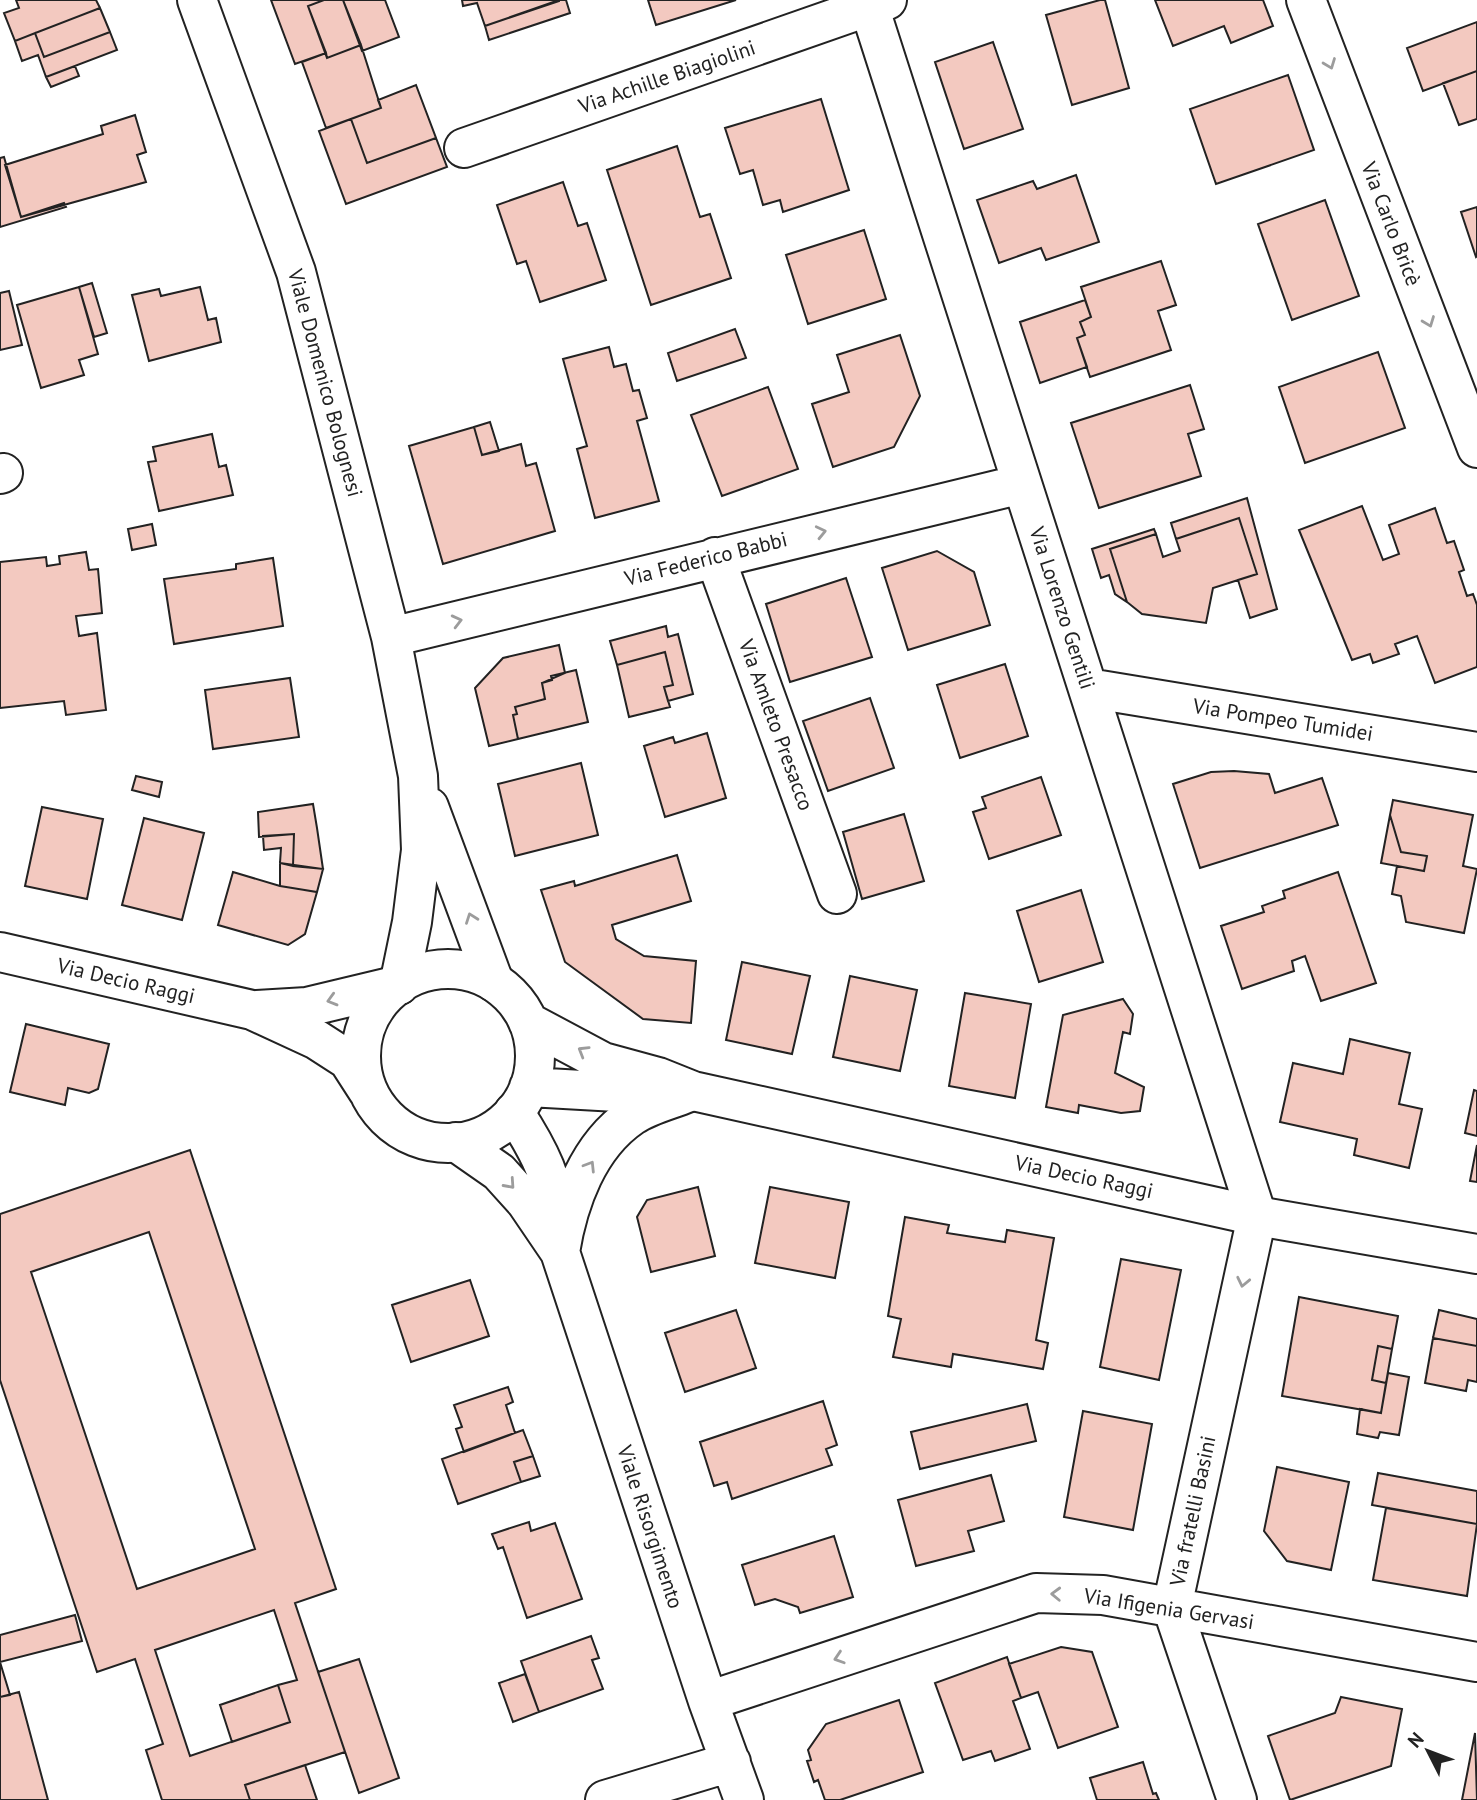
<svg xmlns="http://www.w3.org/2000/svg" width="1477" height="1800" font-family="'PT Sans',sans-serif">
<style>
.building{fill:#f3c9c0;stroke:#222;stroke-width:2;fill-rule:evenodd}
.lines{fill:none;stroke-linecap:round;stroke-linejoin:round}
.minor-casing{stroke:#222;stroke-width:42}
.major-casing{stroke:#222;stroke-width:42}
.minor{stroke:#fff;stroke-width:38}
.major{stroke:#fff;stroke-width:38}
.oneway{stroke:#9c9c9c}
.labels{text-anchor:middle;stroke-width:5;stroke-linejoin:round;paint-order:stroke}
.street-label{font-size:21px;fill:#222;stroke:#fff}
</style>
<rect width="100%" height="100%" fill="#fff"/>
<path class="building" d="M 16,0 L 96,0 L 100,8 L 15,41 L 4,13 L 19,8 Z
M 271,0 L 324,0 L 308,6 L 326,53 L 295,64 Z
M 324,0 L 343,0 L 361,45 L 327,58 L 308,6 Z
M 343,0 L 385,0 L 399,37 L 362,51 Z
M 462,0 L 559,0 L 559,1 L 485,26 L 477,3 L 463,6 Z
M 559,0 L 566,0 L 570,13 L 489,40 L 485,26 Z
M 648,0 L 736,0 L 656,25 Z
M 1100,0 L 1105,0 L 1129,88 L 1072,105 L 1046,15 Z
M 1155,0 L 1263,0 L 1273,26 L 1231,43 L 1224,26 L 1173,46 Z
M 100,8 L 110,32 L 44,57 L 35,33 Z
M 1477,22 L 1477,71 L 1423,91 L 1407,48 Z
M 110,32 L 117,50 L 46,77 L 38,55 L 22,61 L 15,41 L 35,33 L 44,57 Z
M 993,42 L 1023,129 L 964,149 L 935,62 Z
M 361,45 L 381,108 L 326,128 L 302,62 L 326,53 L 327,58 Z
M 75,66 L 79,76 L 51,87 L 46,77 Z
M 1477,71 L 1477,119 L 1459,125 L 1443,83 Z
M 1288,75 L 1314,150 L 1216,184 L 1190,109 Z
M 416,85 L 436,138 L 367,163 L 351,119 L 381,108 L 378,100 Z
M 821,99 L 849,190 L 783,212 L 780,200 L 763,205 L 753,170 L 740,174 L 725,128 Z
M 135,115 L 146,152 L 137,155 L 146,182 L 21,217 L 5,165 L 103,134 L 101,126 Z
M 351,119 L 367,163 L 436,138 L 447,167 L 346,204 L 319,131 Z
M 677,146 L 700,217 L 710,214 L 731,278 L 651,305 L 607,170 Z
M 4,157 L 21,217 L 64,203 L 66,207 L 0,227 L 0,158 Z
M 1076,175 L 1099,242 L 1046,260 L 1041,248 L 999,263 L 977,200 L 1033,181 L 1037,189 Z
M 563,182 L 578,226 L 587,223 L 606,280 L 540,302 L 526,261 L 517,264 L 497,205 Z
M 1325,200 L 1359,296 L 1292,320 L 1258,224 Z
M 1477,207 L 1477,256 L 1476,257 L 1461,212 Z
M 864,230 L 886,299 L 808,324 L 786,255 Z
M 1161,261 L 1176,305 L 1158,311 L 1171,350 L 1090,377 L 1077,338 L 1085,335 L 1080,322 L 1091,317 L 1081,287 Z
M 92,283 L 107,333 L 94,337 L 79,287 Z
M 79,287 L 98,354 L 79,360 L 84,375 L 41,388 L 17,305 Z
M 200,287 L 208,320 L 216,318 L 221,342 L 149,361 L 132,295 L 159,289 L 161,296 Z
M 9,291 L 22,345 L 0,350 L 0,293 Z
M 1085,300 L 1091,317 L 1080,322 L 1085,335 L 1077,338 L 1087,367 L 1040,383 L 1020,322 Z
M 735,329 L 746,358 L 677,381 L 668,353 Z
M 900,335 L 920,396 L 894,447 L 833,467 L 812,404 L 849,392 L 837,355 Z
M 609,347 L 614,367 L 626,364 L 633,391 L 639,390 L 647,418 L 637,421 L 659,501 L 595,518 L 577,449 L 587,446 L 563,359 Z
M 1378,352 L 1405,428 L 1305,463 L 1279,387 Z
M 1190,385 L 1204,429 L 1188,434 L 1201,476 L 1099,508 L 1071,423 Z
M 768,387 L 798,469 L 722,496 L 691,415 Z
M 490,422 L 499,451 L 482,455 L 474,427 Z
M 474,427 L 482,455 L 521,444 L 526,466 L 536,463 L 555,531 L 443,564 L 409,446 Z
M 212,434 L 219,467 L 226,465 L 233,495 L 159,511 L 148,462 L 156,461 L 153,447 Z
M 1247,498 L 1277,609 L 1250,618 L 1238,580 L 1257,574 L 1239,518 L 1176,539 L 1171,523 Z
M 1362,506 L 1383,560 L 1399,554 L 1389,525 L 1435,508 L 1447,543 L 1454,541 L 1464,570 L 1459,572 L 1467,596 L 1473,594 L 1477,605 L 1477,667 L 1435,683 L 1417,636 L 1395,644 L 1399,654 L 1373,663 L 1370,654 L 1352,660 L 1299,530 Z
M 1239,518 L 1257,574 L 1213,588 L 1206,623 L 1142,614 L 1127,602 L 1110,549 L 1156,534 L 1163,557 L 1180,551 L 1176,539 Z
M 152,524 L 156,545 L 132,550 L 128,529 Z
M 1154,529 L 1156,534 L 1110,549 L 1127,602 L 1115,594 L 1109,575 L 1101,578 L 1092,549 Z
M 937,551 L 974,572 L 990,625 L 908,650 L 882,568 Z
M 86,552 L 89,570 L 98,569 L 102,613 L 76,616 L 79,636 L 97,633 L 106,710 L 66,715 L 64,701 L 0,708 L 0,562 L 46,557 L 47,566 L 60,564 L 59,556 Z
M 273,558 L 283,626 L 174,644 L 164,579 L 236,569 L 236,564 Z
M 846,578 L 872,657 L 790,682 L 766,604 Z
M 666,626 L 668,637 L 678,634 L 693,694 L 668,701 L 664,687 L 673,685 L 665,652 L 617,665 L 610,641 Z
M 559,645 L 565,673 L 542,683 L 545,699 L 515,707 L 517,714 L 513,715 L 518,739 L 489,746 L 475,688 L 503,658 Z
M 665,652 L 673,685 L 664,687 L 670,707 L 629,717 L 617,665 Z
M 1005,664 L 1028,736 L 960,758 L 937,685 Z
M 576,670 L 588,722 L 518,739 L 513,715 L 517,714 L 515,707 L 545,699 L 542,683 L 552,680 L 551,676 Z
M 290,678 L 299,737 L 213,749 L 205,690 Z
M 870,698 L 894,768 L 828,791 L 803,721 Z
M 707,733 L 726,798 L 665,817 L 644,746 L 673,737 L 675,743 Z
M 581,763 L 598,835 L 515,856 L 498,784 Z
M 1234,771 L 1269,774 L 1275,793 L 1322,778 L 1338,825 L 1200,868 L 1173,784 L 1211,772 Z
M 136,776 L 162,782 L 159,797 L 132,790 Z
M 1041,777 L 1061,835 L 989,859 L 973,812 L 986,808 L 982,797 Z
M 1393,800 L 1473,815 L 1463,866 L 1477,869 L 1464,933 L 1406,922 L 1401,896 L 1392,894 L 1397,866 L 1424,871 L 1427,856 L 1401,852 L 1390,815 Z
M 313,804 L 317,828 L 323,869 L 293,866 L 294,834 L 259,837 L 258,812 Z
M 42,807 L 103,819 L 87,899 L 25,886 Z
M 904,814 L 924,881 L 862,899 L 843,832 Z
M 1390,815 L 1401,852 L 1427,856 L 1424,871 L 1381,863 Z
M 144,818 L 204,833 L 182,920 L 122,905 Z
M 294,834 L 293,866 L 280,863 L 281,848 L 264,850 L 263,836 Z
M 677,855 L 691,901 L 612,925 L 616,939 L 644,956 L 696,961 L 691,1023 L 643,1019 L 565,962 L 541,890 L 574,881 L 575,886 Z
M 280,863 L 323,869 L 317,892 L 280,886 Z
M 233,872 L 280,886 L 317,892 L 305,934 L 288,945 L 218,925 Z
M 1338,872 L 1376,983 L 1321,1001 L 1305,956 L 1292,961 L 1294,971 L 1242,989 L 1221,926 L 1264,912 L 1262,906 L 1285,898 L 1283,891 Z
M 1081,890 L 1103,962 L 1039,982 L 1017,911 Z
M 742,962 L 810,976 L 792,1054 L 726,1040 Z
M 850,976 L 917,990 L 900,1071 L 833,1057 Z
M 965,993 L 1031,1004 L 1015,1098 L 949,1086 Z
M 1123,999 L 1133,1014 L 1130,1034 L 1123,1032 L 1115,1073 L 1144,1087 L 1140,1111 L 1121,1113 L 1079,1105 L 1078,1113 L 1046,1107 L 1063,1015 Z
M 26,1024 L 109,1044 L 98,1089 L 89,1093 L 68,1088 L 65,1105 L 10,1092 Z
M 1350,1039 L 1410,1053 L 1399,1104 L 1422,1109 L 1409,1168 L 1354,1155 L 1357,1139 L 1280,1122 L 1293,1063 L 1343,1074 Z
M 1474,1090 L 1477,1091 L 1477,1136 L 1465,1133 Z
M 1477,1145 L 1477,1182 L 1470,1181 Z
M 190,1150 L 336,1589 L 295,1603 L 345,1752 L 245,1785 L 250,1800 L 162,1800 L 146,1750 L 163,1744 L 135,1659 L 97,1672 L 0,1380 L 0,1214 ZM 149,1232 L 255,1549 L 137,1589 L 31,1272 ZM 274,1610 L 297,1680 L 278,1685 L 290,1722 L 190,1756 L 155,1650 Z
M 698,1187 L 715,1256 L 651,1272 L 637,1217 L 647,1200 Z
M 770,1187 L 849,1202 L 835,1278 L 755,1263 Z
M 905,1217 L 949,1225 L 947,1233 L 1005,1242 L 1007,1230 L 1054,1238 L 1036,1340 L 1048,1343 L 1043,1369 L 953,1354 L 951,1367 L 893,1357 L 901,1319 L 888,1316 Z
M 1121,1259 L 1181,1270 L 1159,1380 L 1100,1367 Z
M 470,1280 L 489,1336 L 411,1362 L 392,1305 Z
M 1299,1297 L 1398,1316 L 1392,1349 L 1378,1346 L 1372,1380 L 1386,1383 L 1381,1413 L 1282,1396 Z
M 736,1310 L 756,1368 L 685,1392 L 665,1333 Z
M 1439,1310 L 1477,1319 L 1477,1346 L 1433,1338 Z
M 1433,1338 L 1477,1346 L 1477,1382 L 1468,1380 L 1466,1391 L 1425,1383 Z
M 1378,1346 L 1392,1349 L 1386,1383 L 1372,1380 Z
M 1388,1373 L 1409,1377 L 1399,1435 L 1380,1432 L 1378,1438 L 1357,1434 L 1360,1409 L 1381,1413 Z
M 508,1387 L 513,1402 L 506,1405 L 515,1433 L 464,1452 L 456,1429 L 462,1427 L 454,1405 Z
M 823,1401 L 837,1445 L 826,1449 L 832,1465 L 732,1499 L 727,1482 L 714,1486 L 700,1442 Z
M 1027,1404 L 1036,1441 L 920,1469 L 911,1432 Z
M 1083,1411 L 1152,1424 L 1133,1530 L 1064,1517 Z
M 523,1430 L 533,1456 L 514,1462 L 521,1482 L 458,1504 L 442,1459 Z
M 533,1456 L 540,1476 L 521,1482 L 514,1462 Z
M 1277,1467 L 1349,1482 L 1331,1570 L 1287,1561 L 1264,1531 Z
M 1378,1473 L 1477,1491 L 1477,1524 L 1372,1505 Z
M 991,1475 L 1004,1521 L 968,1531 L 974,1551 L 916,1566 L 898,1500 Z
M 1386,1508 L 1477,1524 L 1467,1596 L 1373,1580 Z
M 529,1522 L 531,1531 L 555,1523 L 582,1599 L 527,1618 L 503,1547 L 498,1549 L 492,1534 Z
M 834,1536 L 853,1597 L 800,1613 L 798,1607 L 775,1599 L 755,1605 L 742,1565 Z
M 75,1615 L 82,1641 L 0,1662 L 0,1635 Z
M 591,1636 L 599,1658 L 592,1660 L 603,1689 L 539,1712 L 521,1661 Z
M 1061,1647 L 1092,1652 L 1118,1727 L 1058,1748 L 1038,1692 L 1021,1698 L 1009,1664 Z
M 1007,1657 L 1021,1698 L 1013,1701 L 1030,1749 L 995,1761 L 991,1751 L 963,1760 L 935,1683 Z
M 359,1659 L 399,1778 L 359,1793 L 318,1672 Z
M 0,1662 L 10,1695 L 0,1697 Z
M 525,1674 L 539,1712 L 513,1722 L 499,1683 Z
M 278,1685 L 290,1722 L 232,1742 L 220,1705 Z
M 19,1692 L 48,1800 L 0,1800 L 0,1697 Z
M 1341,1697 L 1402,1709 L 1391,1766 L 1290,1800 L 1268,1736 L 1335,1713 Z
M 899,1700 L 923,1772 L 840,1800 L 825,1800 L 818,1780 L 814,1782 L 807,1761 L 811,1760 L 808,1750 L 826,1724 Z
M 1475,1733 L 1477,1800 L 1462,1800 Z
M 1143,1762 L 1153,1794 L 1156,1793 L 1159,1800 L 1097,1800 L 1090,1778 Z
M 305,1765 L 317,1800 L 250,1800 L 245,1785 Z"/>
<g class="lines">
<defs>
<path id="minor" d="M 197,0 L 296,272 L 391,637 L 418,776 L 421,850 L 412,922 L 399,985
M 867,0 L 1257,1216 L 1172,1607 L 1237,1800
M 1306,0 L 1477,448
M 464,148 L 887,0
M 0,474 L 3,473
M 715,557 L 837,894
M 391,637 L 1022,484
M 1088,688 L 1477,752
M 429,807 L 494,982
M 514,1112 C 539,1150 556,1183 559,1229
M 456,1142 L 499,1172 L 526,1202 L 560,1252 L 708,1701 L 744,1800
M 560,1252 C 568,1202 588,1146 632,1116 C 648,1105 670,1100 687,1093
M 708,1701 L 1036,1593 L 1103,1595 L 1477,1662
M 605,1800 L 731,1762"/>
<path id="major" d="M 0,952 L 252,1010 L 317,1040 L 348,1060 L 368,1091
M361 1056a87 87 0 1 1 174 0a87 87 0 1 1-174 0Z
M 257,1010 L 307,1007 L 399,985
M 528,1022 L 603,1062 L 658,1077 L 693,1091 L 1257,1216 L 1477,1254
M 529,1087 L 652,1094"/>
</defs>
<use href="#minor" class="minor-casing"/>
<use href="#major" class="major-casing"/>
<use href="#minor" class="minor"/>
<use href="#major" class="major"/>
</g>
<defs><path id="oneway-chevron" d="M-2-3.5L2.5 0L-2 3.5" fill="none" stroke-width="1.6" stroke-linecap="round" stroke-linejoin="round" transform="scale(1.75)"/></defs>
<g class="oneway">
<use href="#oneway-chevron" transform="translate(1330 64) rotate(69)"/>
<use href="#oneway-chevron" transform="translate(1429 322) rotate(69)"/>
<use href="#oneway-chevron" transform="translate(821 532) rotate(-13)"/>
<use href="#oneway-chevron" transform="translate(457 621) rotate(-14)"/>
<use href="#oneway-chevron" transform="translate(471 918) rotate(-110)"/>
<use href="#oneway-chevron" transform="translate(332 1000) rotate(164)"/>
<use href="#oneway-chevron" transform="translate(583 1051) rotate(-149)"/>
<use href="#oneway-chevron" transform="translate(590 1166) rotate(-58)"/>
<use href="#oneway-chevron" transform="translate(510 1184) rotate(48)"/>
<use href="#oneway-chevron" transform="translate(1243 1282) rotate(102)"/>
<use href="#oneway-chevron" transform="translate(1056 1594) rotate(-178)"/>
<use href="#oneway-chevron" transform="translate(839 1658) rotate(162)"/>
</g>
<g class="labels">
<g class="street-label">
<text transform="translate(667 77) rotate(-19)" y="7">Via Achille Biagiolini</text>
<text transform="translate(1391 224) rotate(69)" y="7">Via Carlo Bricè</text>
<text transform="translate(325 383) rotate(75)" y="7">Viale Domenico Bolognesi</text>
<text transform="translate(706 559) rotate(-14)" y="7">Via Federico Babbi</text>
<text transform="translate(1062 608) rotate(72)" y="7">Via Lorenzo Gentili</text>
<text transform="translate(1283 720) rotate(9)" y="7">Via Pompeo Tumidei</text>
<text transform="translate(776 725) rotate(70)" y="7">Via Amleto Presacco</text>
<text transform="translate(126 981) rotate(13)" y="7">Via Decio Raggi</text>
<text transform="translate(1084 1177) rotate(12)" y="7">Via Decio Raggi</text>
<text transform="translate(1193 1511) rotate(-78)" y="7">Via fratelli Basini</text>
<text transform="translate(650 1527) rotate(72)" y="7">Viale Risorgimento</text>
<text transform="translate(1169 1609) rotate(9)" y="7">Via Ifigenia Gervasi</text>
</g>
</g>
<g transform="translate(1428 1751) rotate(312)" stroke="#ffffff" stroke-width="5" paint-order="stroke">
<path d="M0-5L12 26L0 18L-12 26Z" fill="#222222"/>
<text y="-10" font-size="19" font-weight="bold" text-anchor="middle" fill="#222222">N</text>
</g>
</svg>
